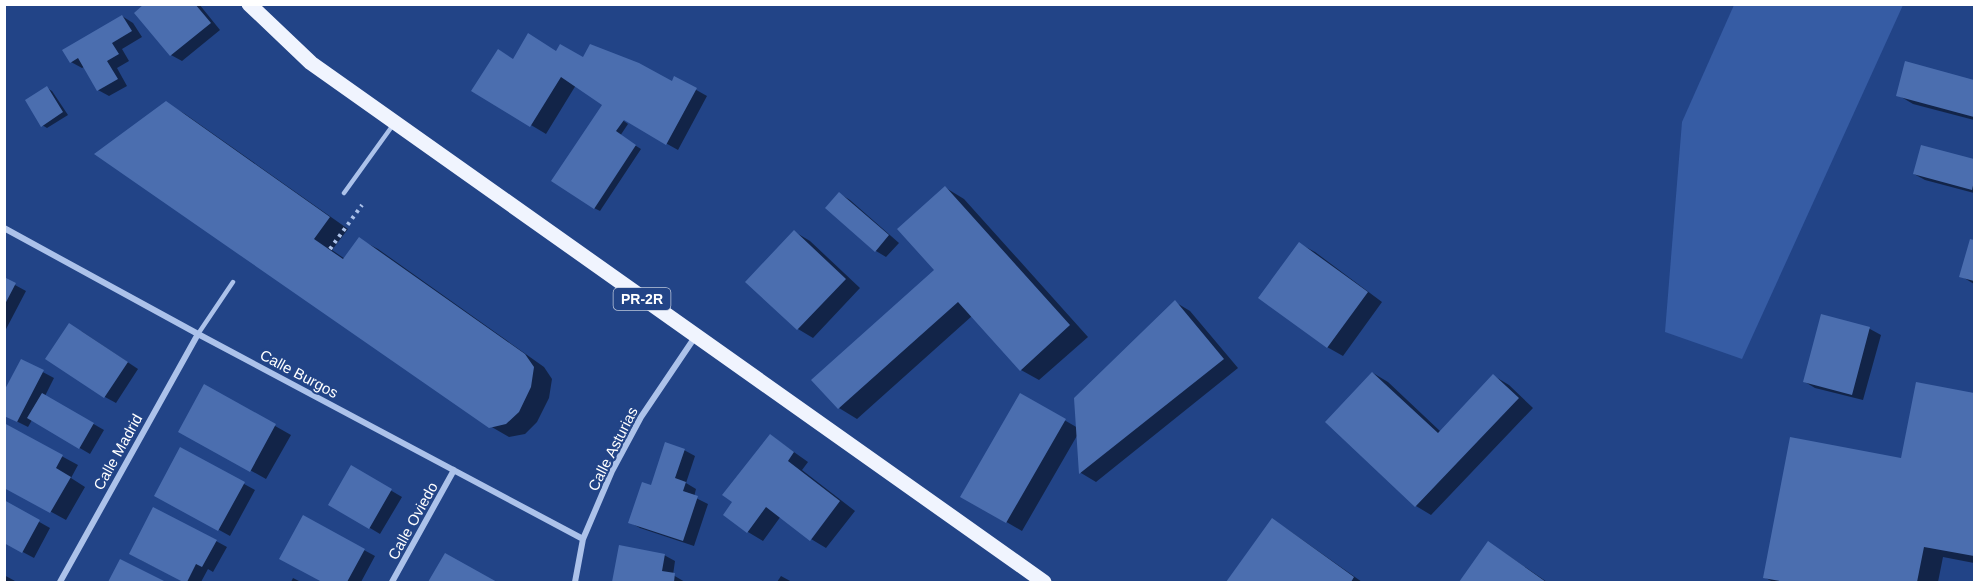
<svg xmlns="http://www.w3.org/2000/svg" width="1979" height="587" font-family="Arial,sans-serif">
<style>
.green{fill:#365ca4}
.shadow{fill:#0007}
.building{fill:#4b6eaf}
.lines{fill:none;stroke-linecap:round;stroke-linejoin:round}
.path{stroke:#acc2ea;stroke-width:4;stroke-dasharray:3 4.5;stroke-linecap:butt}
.service{stroke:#acc2ea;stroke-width:4.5}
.minor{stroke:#acc2ea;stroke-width:6}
.primary{stroke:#f0f4fe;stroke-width:15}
.labels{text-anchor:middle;stroke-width:4.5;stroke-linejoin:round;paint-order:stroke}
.shield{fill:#224487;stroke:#bdc7db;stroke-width:1.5}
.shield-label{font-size:14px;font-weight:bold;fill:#fff}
.street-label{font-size:15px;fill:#fff;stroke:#224487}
</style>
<rect width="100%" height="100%" fill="#224487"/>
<path class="green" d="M 1734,5 L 1903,5 L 1742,359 L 1665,332 L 1682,122 Z"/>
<path class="shadow" d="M 140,4 L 199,4 L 220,30 L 182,61 L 171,55 L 137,13 L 144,7 Z
M 122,16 L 133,23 L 142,37 L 122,49 L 129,61 L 117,68 L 127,86 L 109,96 L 98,90 L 84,67 L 82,68 L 71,62 Z
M 557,52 L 672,83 L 675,78 L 707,96 L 678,150 L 644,131 L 576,85 L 546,134 L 474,91 L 514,60 Z
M 1906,63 L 1974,81 L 1974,120 L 1913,104 L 1898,95 Z
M 47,88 L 52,91 L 68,115 L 47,128 L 42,125 Z
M 166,103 L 185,114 L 348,229 L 332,250 L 345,259 L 359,239 L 378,249 L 544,367 L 552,379 L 549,398 L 537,422 L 525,434 L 509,437 L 490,426 Z
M 608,110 L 628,124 L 620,136 L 641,149 L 600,211 L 594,208 Z
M 1922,147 L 1974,160 L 1974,193 L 1925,180 L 1914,174 Z
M 946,188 L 964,199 L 1088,337 L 1039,380 L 1021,370 L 972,316 L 857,419 L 839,408 L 936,270 Z
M 840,194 L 850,200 L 899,243 L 886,257 L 876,251 Z
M 795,232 L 810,241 L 860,288 L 813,338 L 798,329 Z
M 1971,241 L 1974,242 L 1974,284 L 1961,276 Z
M 1300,244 L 1315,252 L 1382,302 L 1343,356 L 1327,347 Z
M 4,279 L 26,291 L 4,333 Z
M 1175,302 L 1190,311 L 1238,368 L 1096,482 L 1081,473 L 1078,434 L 1022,531 L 962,496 L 1021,395 L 1078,428 Z
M 1822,316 L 1870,329 L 1881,335 L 1863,400 L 1815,388 L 1805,382 Z
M 81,331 L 138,369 L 116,403 L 105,397 Z
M 22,361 L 54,378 L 45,396 L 104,430 L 90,454 L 32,420 L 28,427 L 4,415 Z
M 1373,373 L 1388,382 L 1441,432 L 1494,376 L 1509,385 L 1533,408 L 1431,515 L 1416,506 Z
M 1917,383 L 1974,394 L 1974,563 L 1943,557 L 1938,582 L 1773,582 L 1764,577 L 1902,460 Z
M 205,386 L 291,435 L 266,479 L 180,431 Z
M 4,425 L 78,465 L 71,478 L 85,487 L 66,520 L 4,486 Z
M 770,435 L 808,462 L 802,470 L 855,511 L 826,548 L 811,539 L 781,516 L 763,541 L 748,532 L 734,502 Z
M 181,449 L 255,490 L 230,536 L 156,495 Z
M 684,450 L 695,456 L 686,483 L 696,489 L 694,497 L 708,504 L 694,546 L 640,528 L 629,522 L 652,486 Z
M 351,467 L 402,497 L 380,534 L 330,504 Z
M 4,502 L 50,528 L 34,558 L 4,542 Z
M 303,517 L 375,556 L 361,582 L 325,582 L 281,558 Z
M 1272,520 L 1287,529 L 1362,582 L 1228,582 Z
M 216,541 L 227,547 L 213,572 L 208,569 L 201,582 L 185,582 L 141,560 Z
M 1488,543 L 1503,552 L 1547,582 L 1460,582 Z
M 620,547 L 664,555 L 675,561 L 673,575 L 685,582 L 613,582 Z
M 445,555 L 493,582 L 429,582 Z
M 121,561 L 162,582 L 109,582 Z
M 4,575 L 15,581 L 15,582 L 4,582 Z
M 781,576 L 792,582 L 777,582 Z
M 293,578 L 301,582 L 291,582 Z"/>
<path class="building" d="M 144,4 L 195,4 L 211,23 L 170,56 L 134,13 Z
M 122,15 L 132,31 L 112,43 L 119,54 L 107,61 L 118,79 L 97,91 L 78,58 L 70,63 L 62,50 Z
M 528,33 L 556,51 L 560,44 L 583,57 L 590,44 L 639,63 L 672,81 L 674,76 L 697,88 L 666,145 L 624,120 L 616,131 L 636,145 L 594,209 L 551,181 L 602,105 L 561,77 L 530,127 L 471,91 L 498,49 L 513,59 Z
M 1905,61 L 1974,80 L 1974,117 L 1896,96 Z
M 47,86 L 63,112 L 41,127 L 25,100 Z
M 166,101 L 330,217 L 314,239 L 343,259 L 359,237 L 525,354 L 534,367 L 531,387 L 519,412 L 506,424 L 489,428 L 94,154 Z
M 1921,145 L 1974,159 L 1974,181 L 1972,190 L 1913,174 Z
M 945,186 L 1070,325 L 1020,371 L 958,302 L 838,409 L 811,380 L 934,270 L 897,229 Z
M 839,192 L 889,235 L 875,252 L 825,208 Z
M 794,230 L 846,279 L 797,330 L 745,282 Z
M 1970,239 L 1974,240 L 1974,281 L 1959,277 Z
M 1299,242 L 1368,292 L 1327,348 L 1258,298 Z
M 4,277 L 16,283 L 4,306 Z
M 1175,300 L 1224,359 L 1079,474 L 1074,398 Z
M 1821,314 L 1870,327 L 1852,395 L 1803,382 Z
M 69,323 L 128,362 L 104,398 L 45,359 Z
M 21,359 L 44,370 L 17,422 L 4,416 L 4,391 Z
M 1372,372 L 1438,433 L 1493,374 L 1519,398 L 1415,507 L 1325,422 Z
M 1916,382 L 1974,393 L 1974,556 L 1924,547 L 1917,582 L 1785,582 L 1763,578 L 1790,437 L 1901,458 Z
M 204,384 L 276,424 L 250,472 L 178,432 Z
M 42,393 L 94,423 L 79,449 L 27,418 Z
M 1020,393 L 1066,419 L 1006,523 L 960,497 Z
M 4,423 L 63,455 L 56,468 L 71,477 L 50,513 L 4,488 Z
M 770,434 L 794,452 L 788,461 L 840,501 L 810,541 L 766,507 L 747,533 L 723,515 L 732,502 L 722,495 Z
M 665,442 L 685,449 L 675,478 L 686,482 L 683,491 L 698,496 L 683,541 L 628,523 L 642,482 L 651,485 Z
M 180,447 L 245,482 L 218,531 L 154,496 Z
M 351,465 L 392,489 L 369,529 L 328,505 Z
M 4,500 L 40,520 L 22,553 L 4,543 Z
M 153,507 L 217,540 L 202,567 L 196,564 L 187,582 L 183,582 L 129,554 Z
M 303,515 L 365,549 L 347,582 L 322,582 L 279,559 Z
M 1272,518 L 1354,577 L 1351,582 L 1226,582 Z
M 1488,541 L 1546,582 L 1459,582 Z
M 619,545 L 665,554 L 662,571 L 675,573 L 674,582 L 612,582 Z
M 445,553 L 497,582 L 428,582 Z
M 120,559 L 166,582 L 108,582 Z"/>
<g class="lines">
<path class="path" d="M 330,249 L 362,205"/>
<path class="service" d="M 344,193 L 393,125
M 198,334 L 233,282"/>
<path class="minor" d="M 4,228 L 198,334 L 583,539
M 60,582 L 198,334
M 392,582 L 454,470
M 575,582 L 583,539 L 612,471 L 641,417 L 695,337"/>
<path class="primary" d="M 249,4 L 311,63 L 1044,582"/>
</g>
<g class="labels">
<rect class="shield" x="613.5" y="288" width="57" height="22" rx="4.5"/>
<g class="shield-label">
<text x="642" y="304">PR-2R</text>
</g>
<g class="street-label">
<text transform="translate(299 374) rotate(28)" y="5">Calle Burgos</text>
<text transform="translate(613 449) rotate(-63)" y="5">Calle Asturias</text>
<text transform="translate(118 452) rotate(-61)" y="5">Calle Madrid</text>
<text transform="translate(413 521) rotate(-61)" y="5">Calle Oviedo</text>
</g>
</g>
<rect width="1979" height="587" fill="none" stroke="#ffffff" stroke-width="12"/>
</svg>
